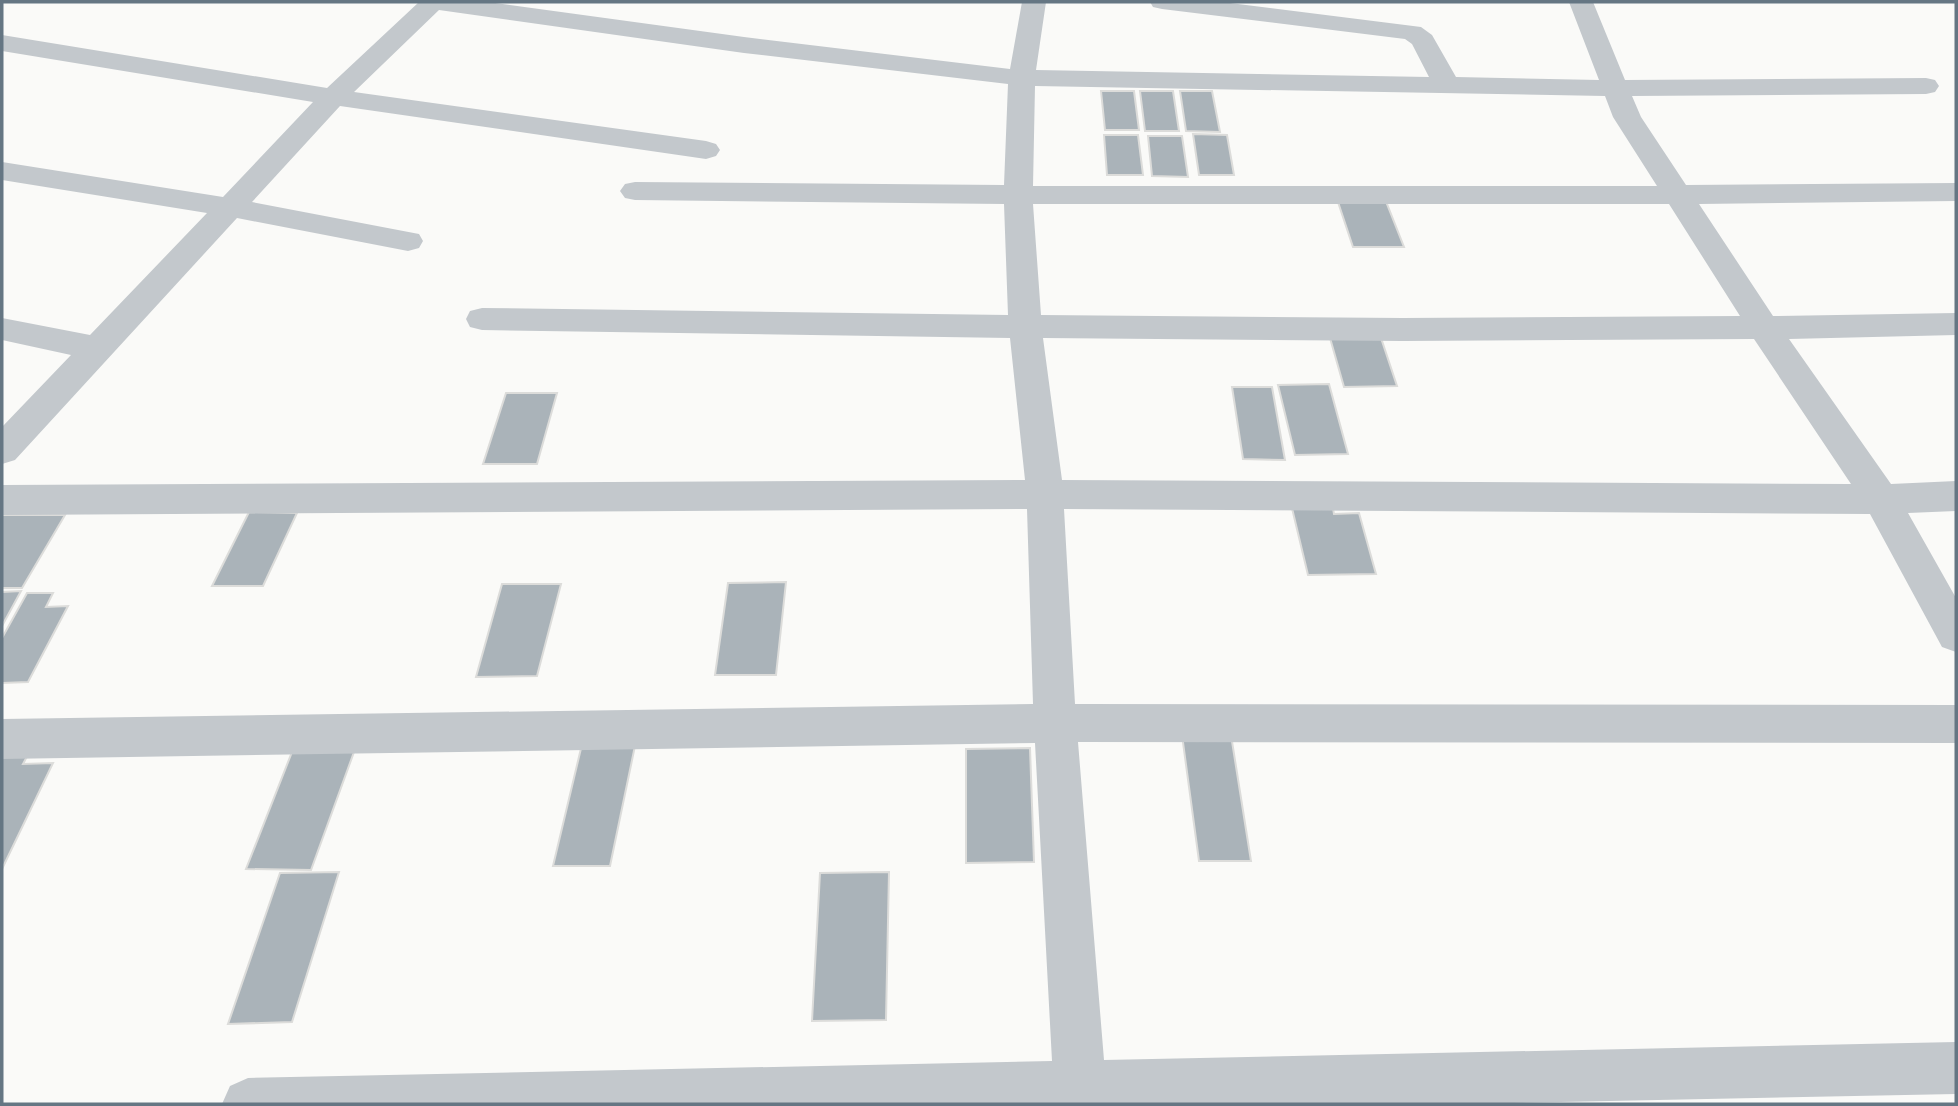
<svg xmlns="http://www.w3.org/2000/svg" width="1958" height="1106" font-family="Arial,sans-serif">
<style>
.building{fill:#aab3b9;stroke:#dcdcda;stroke-width:2}
.lines{fill:none;stroke-linecap:round;stroke-linejoin:round}
.minor{fill:#c3c8cc;fill-rule:evenodd}
</style>
<rect width="100%" height="100%" fill="#fafaf8"/>
<path class="building" d="M 1101,91 L 1134,91 L 1139,130 L 1105,130 Z
M 1140,91 L 1173,91 L 1179,131 L 1145,131 Z
M 1180,91 L 1212,91 L 1220,132 L 1186,131 Z
M 1193,134 L 1227,135 L 1234,175 L 1199,175 Z
M 1104,135 L 1138,135 L 1143,175 L 1107,175 Z
M 1148,136 L 1182,136 L 1188,177 L 1152,176 Z
M 1337,199 L 1385,199 L 1404,247 L 1353,247 Z
M 1328,331 L 1381,338 L 1397,386 L 1344,387 Z
M 1329,384 L 1348,454 L 1295,455 L 1278,385 Z
M 1232,387 L 1272,387 L 1285,460 L 1243,459 Z
M 506,393 L 557,393 L 537,464 L 483,464 Z
M 1332,503 L 1334,514 L 1359,513 L 1376,574 L 1308,575 L 1291,504 Z
M 249,512 L 297,513 L 263,586 L 212,586 Z
M 2,515 L 65,515 L 22,588 L 2,588 Z
M 786,582 L 776,675 L 715,675 L 728,583 Z
M 502,584 L 561,584 L 537,676 L 476,677 Z
M 21,591 L 2,626 L 2,592 Z
M 27,593 L 53,593 L 46,607 L 68,606 L 28,682 L 2,683 L 2,638 Z
M 1182,735 L 1231,735 L 1251,861 L 1199,861 Z
M 583,740 L 636,741 L 610,866 L 553,866 Z
M 2,747 L 32,747 L 23,764 L 53,763 L 2,869 Z
M 1030,748 L 1034,862 L 966,863 L 966,749 Z
M 292,752 L 354,752 L 311,870 L 246,869 Z
M 339,872 L 292,1022 L 228,1024 L 280,873 Z
M 889,872 L 886,1020 L 812,1021 L 820,873 Z"/>
<g class="lines">
<path class="minor" d="M 419,2 L 488,2 L 744,37 L 1010,69 L 1022,2 L 1046,2 L 1036,70 L 1429,77 L 1412,44 L 1405,39 L 1162,9 L 1153,7 L 1150,2 L 1222,2 L 1421,27 L 1432,35 L 1456,77 L 1599,80 L 1569,2 L 1593,2 L 1625,80 L 1926,78 L 1935,80 L 1939,86 L 1935,92 L 1926,94 L 1632,96 L 1641,117 L 1686,185 L 1956,183 L 1956,201 L 1699,204 L 1773,316 L 1956,313 L 1956,335 L 1789,339 L 1891,484 L 1956,481 L 1956,511 L 1908,513 L 1956,598 L 1956,652 L 1942,647 L 1870,514 L 1064,509 L 1075,704 L 1956,705 L 1956,743 L 1078,742 L 1104,1060 L 1956,1042 L 1956,1094 L 1462,1104 L 222,1104 L 230,1086 L 248,1078 L 1052,1061 L 1035,743 L 2,759 L 2,719 L 1033,704 L 1027,509 L 2,515 L 2,485 L 1025,480 L 1010,338 L 482,330 L 470,327 L 466,319 L 470,311 L 482,308 L 1008,315 L 1004,204 L 635,200 L 625,198 L 620,191 L 625,184 L 635,182 L 1004,185 L 1008,84 L 744,53 L 439,10 L 354,92 L 706,141 L 716,144 L 720,150 L 716,156 L 706,159 L 340,106 L 252,202 L 419,234 L 423,241 L 419,248 L 408,251 L 237,218 L 15,460 L 2,464 L 2,427 L 71,355 L 2,340 L 2,318 L 90,335 L 207,213 L 2,180 L 2,162 L 223,197 L 313,102 L 2,51 L 2,35 L 327,88 ZM 1035,86 L 1605,96 L 1613,117 L 1657,186 L 1033,186 ZM 1033,204 L 1669,204 L 1740,316 L 1403,318 L 1041,315 ZM 1043,338 L 1403,341 L 1754,339 L 1851,484 L 1062,480 Z"/>
</g>
<rect width="1958" height="1106" fill="none" stroke="#657683" stroke-width="7"/>
</svg>
